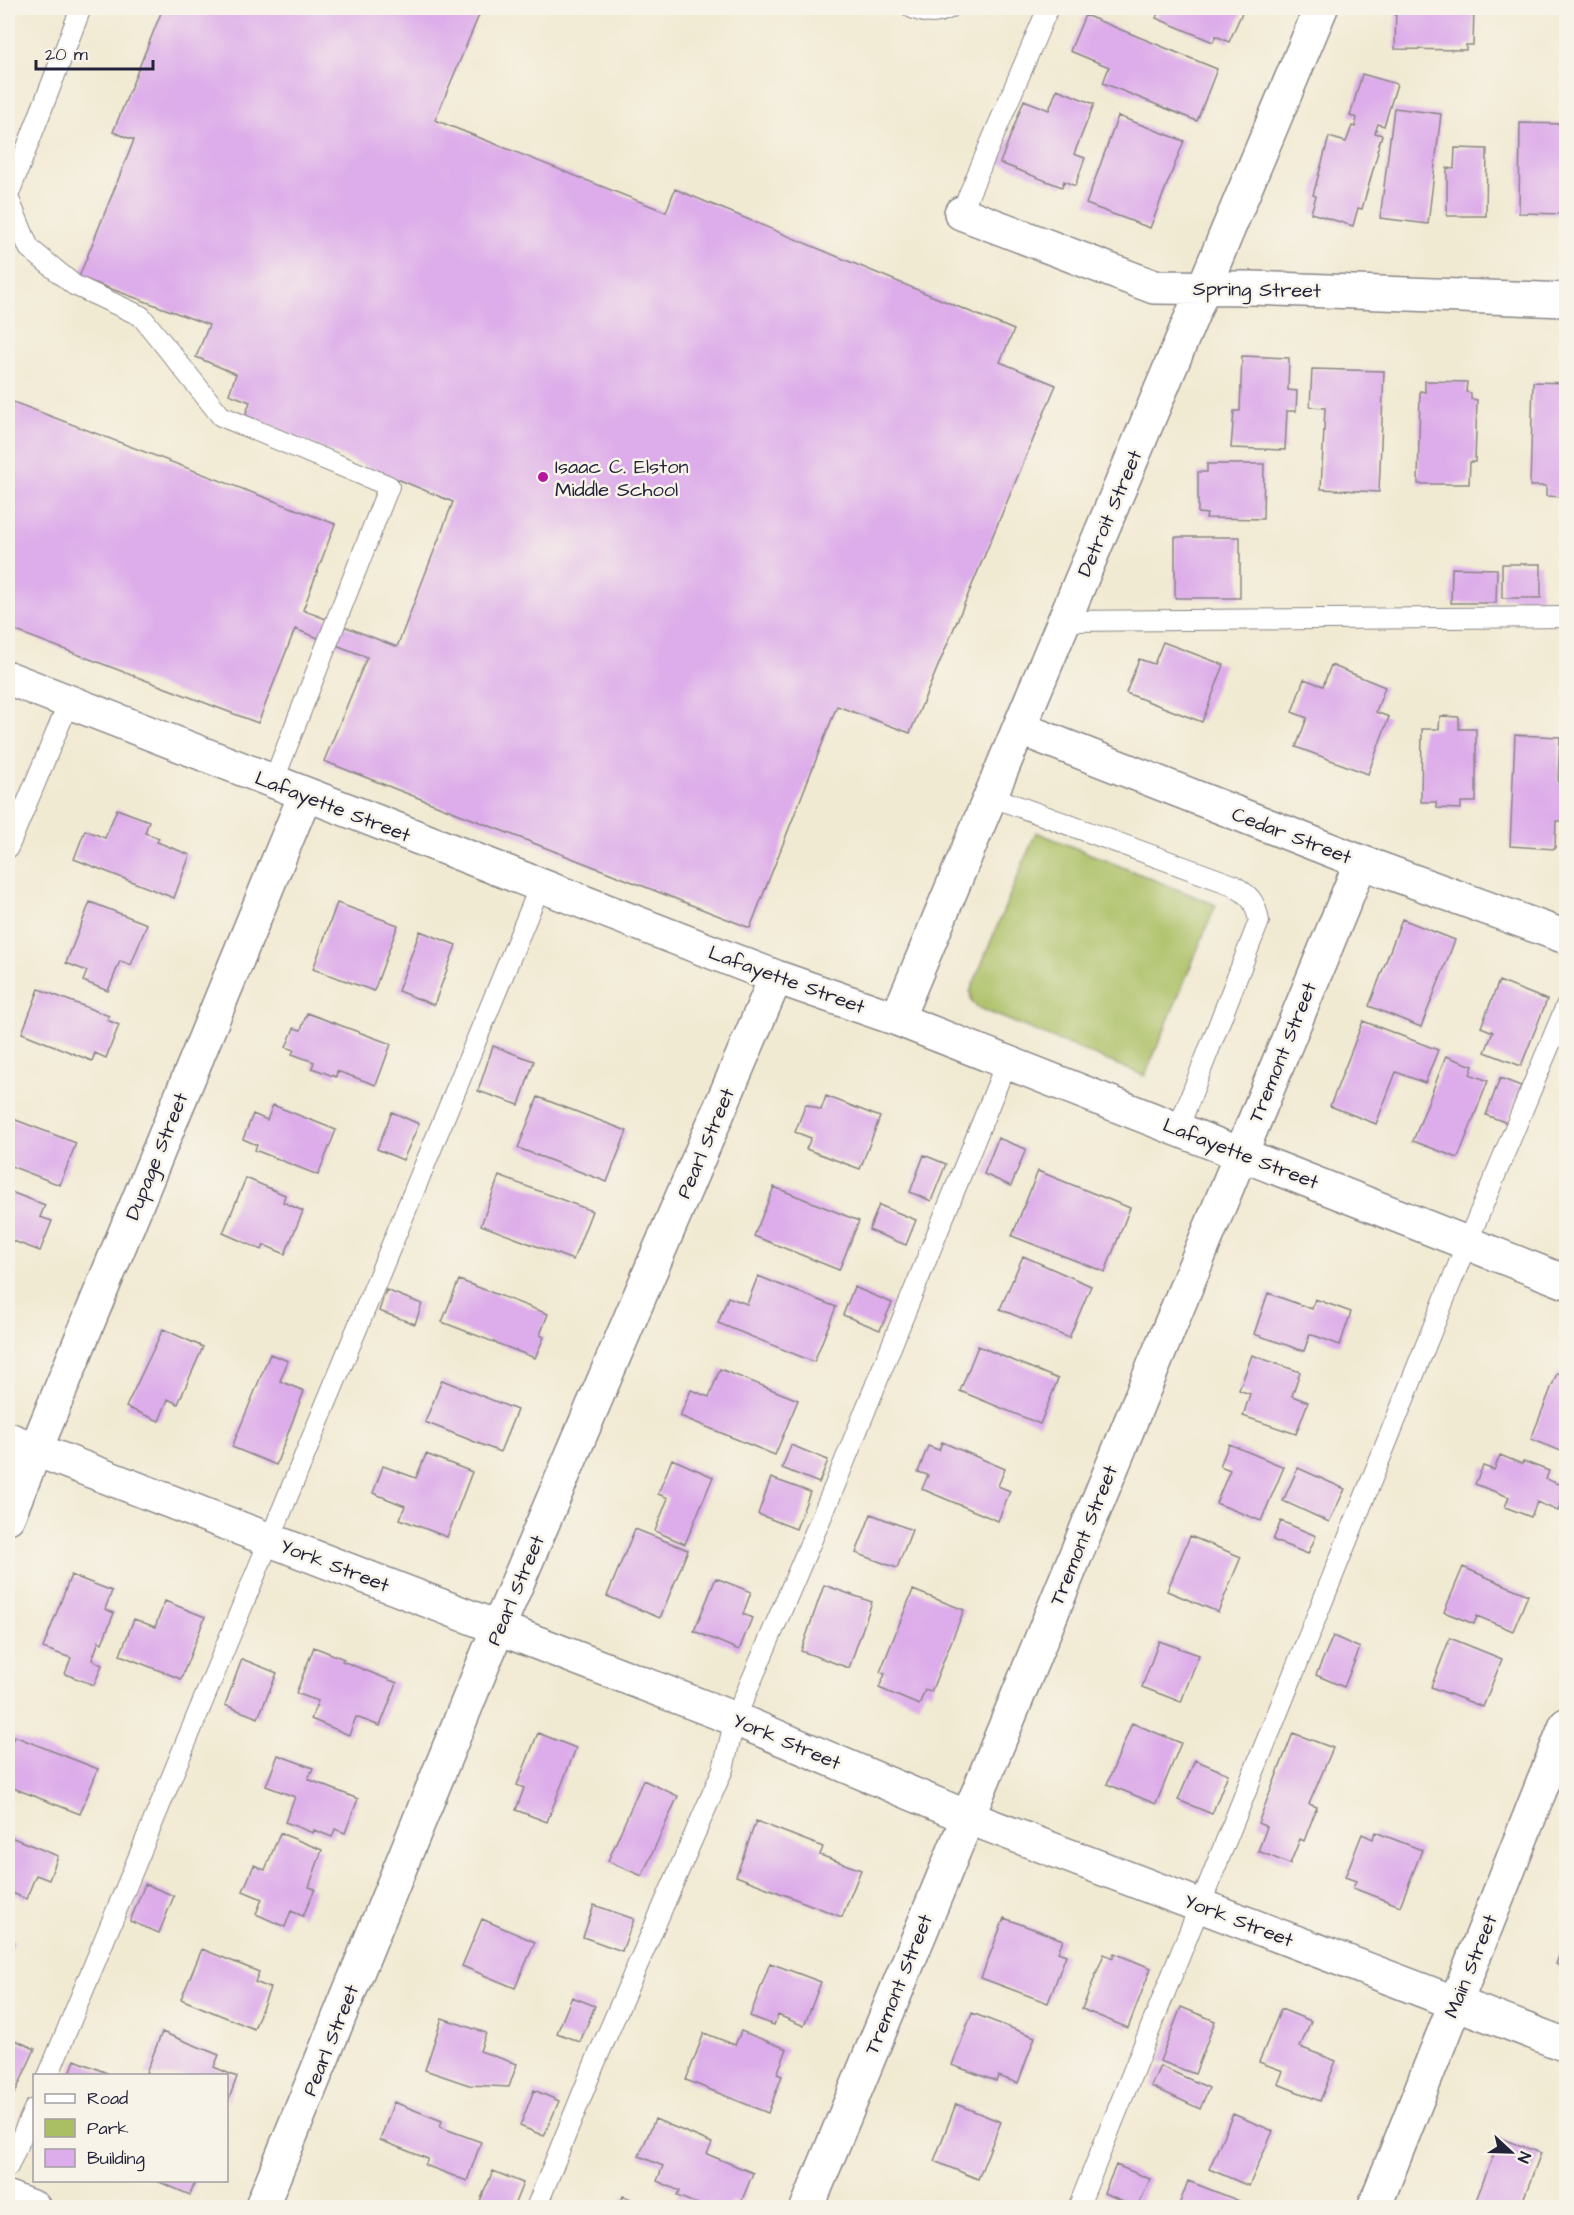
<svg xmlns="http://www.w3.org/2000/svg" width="1574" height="2215" font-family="'Architects Daughter',sans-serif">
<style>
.green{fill:#aabf63;stroke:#66704f;stroke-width:1.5}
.building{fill:#ddacea}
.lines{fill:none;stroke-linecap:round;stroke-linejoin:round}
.service-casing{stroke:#8a8687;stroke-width:22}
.minor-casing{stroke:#8a8687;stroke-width:36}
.service{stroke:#fff;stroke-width:20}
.minor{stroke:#fff;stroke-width:33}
.poi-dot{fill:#b5179e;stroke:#f7f3e8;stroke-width:2}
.labels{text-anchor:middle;stroke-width:5;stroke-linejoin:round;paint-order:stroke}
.street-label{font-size:20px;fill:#22223b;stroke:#f7f3e8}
.poi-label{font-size:20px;fill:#22223b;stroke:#f7f3e8;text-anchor:start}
</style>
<rect width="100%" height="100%" fill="#f7f3e8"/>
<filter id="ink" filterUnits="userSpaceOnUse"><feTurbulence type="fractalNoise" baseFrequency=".0167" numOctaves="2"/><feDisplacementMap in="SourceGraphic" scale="12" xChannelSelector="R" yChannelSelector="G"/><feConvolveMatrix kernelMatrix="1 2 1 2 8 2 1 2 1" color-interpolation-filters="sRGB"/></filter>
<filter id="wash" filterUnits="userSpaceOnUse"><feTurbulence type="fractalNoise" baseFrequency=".008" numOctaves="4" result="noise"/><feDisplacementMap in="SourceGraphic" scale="24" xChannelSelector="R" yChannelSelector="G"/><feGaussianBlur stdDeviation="1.35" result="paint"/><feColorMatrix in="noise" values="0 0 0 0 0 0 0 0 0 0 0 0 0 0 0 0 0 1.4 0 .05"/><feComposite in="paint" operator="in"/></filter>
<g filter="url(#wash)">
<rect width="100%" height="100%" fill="#f1ead3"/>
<path class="green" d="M 1036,832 L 1216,905 L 1145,1076 L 979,1008 L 972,1002 L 970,992 Z"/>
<g id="blocks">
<path class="building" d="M 163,8 L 482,8 L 435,120 L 666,212 L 675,189 L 1014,330 L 1000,362 L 1056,385 L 910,733 L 837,706 L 750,928 L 324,761 L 367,657 L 295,629 L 258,723 L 8,628 L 8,400 L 335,524 L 303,610 L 397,647 L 453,502 L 245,416 L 250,402 L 229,394 L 236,374 L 196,357 L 209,325 L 79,277 L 134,140 L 113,132 Z
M 1160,8 L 1244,8 L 1229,42 L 1216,36 L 1213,42 L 1156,18 Z
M 1396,8 L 1474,8 L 1473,45 L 1466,45 L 1466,50 L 1395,49 Z
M 1085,15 L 1217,69 L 1197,121 L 1103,83 L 1109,67 L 1070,51 Z
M 1362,74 L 1397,84 L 1384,126 L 1378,124 L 1375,133 L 1382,135 L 1377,151 L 1378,152 L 1362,209 L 1358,208 L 1353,226 L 1311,213 L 1316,196 L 1313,195 L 1329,137 L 1346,142 L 1352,126 L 1355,127 L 1357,118 L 1350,116 Z
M 1057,89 L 1094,104 L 1074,154 L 1085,158 L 1075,186 L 1064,181 L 1062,187 L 1000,163 L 1024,100 L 1049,110 Z
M 1394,108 L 1441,114 L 1428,224 L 1380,218 Z
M 1118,116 L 1184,141 L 1150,228 L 1086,204 Z
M 1520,123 L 1566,124 L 1566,214 L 1519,213 Z
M 1455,148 L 1487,149 L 1486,216 L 1447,216 L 1447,168 L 1454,169 Z
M 1242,356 L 1289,358 L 1288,390 L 1297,391 L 1296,411 L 1287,411 L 1285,450 L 1231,448 L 1234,411 L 1240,411 Z
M 1312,369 L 1384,371 L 1379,492 L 1321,489 L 1325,408 L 1310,407 Z
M 1425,381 L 1467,382 L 1466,392 L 1471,393 L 1471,399 L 1477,400 L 1475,462 L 1470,462 L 1469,484 L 1418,484 L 1420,391 L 1425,392 Z
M 1533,382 L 1566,383 L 1566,497 L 1546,496 L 1546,486 L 1530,486 Z
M 1207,464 L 1264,464 L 1263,519 L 1206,518 L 1207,514 L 1198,513 L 1198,472 L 1207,472 Z
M 1175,537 L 1240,537 L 1240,598 L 1175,598 Z
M 1502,564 L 1541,564 L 1541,598 L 1502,598 Z
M 1452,568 L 1497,569 L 1496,603 L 1451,603 Z
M 1163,642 L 1224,665 L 1202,722 L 1126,693 L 1139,659 L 1154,664 Z
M 1331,665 L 1385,687 L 1376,712 L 1389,717 L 1368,774 L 1296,747 L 1307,718 L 1292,712 L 1304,679 L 1323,686 Z
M 1440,716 L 1459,717 L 1459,729 L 1476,729 L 1476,802 L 1461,802 L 1461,809 L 1437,808 L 1436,802 L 1421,802 L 1422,729 L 1439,729 Z
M 1515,735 L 1560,737 L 1558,782 L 1566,782 L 1566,821 L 1556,821 L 1555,849 L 1510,846 Z
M 117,809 L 149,821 L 145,833 L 159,838 L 157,842 L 190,855 L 174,898 L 74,859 L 85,830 L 105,838 Z
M 90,902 L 147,924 L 131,965 L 120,961 L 108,991 L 83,981 L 87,971 L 66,963 Z
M 337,903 L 398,925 L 374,991 L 313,969 Z
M 1402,919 L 1455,940 L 1421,1027 L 1369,1006 Z
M 420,931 L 456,945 L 434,1005 L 398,991 Z
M 1499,981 L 1547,1000 L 1521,1066 L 1485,1052 L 1493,1032 L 1481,1027 Z
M 39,989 L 109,1016 L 107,1020 L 119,1025 L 106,1058 L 95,1053 L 92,1061 L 22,1033 Z
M 307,1013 L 391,1044 L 376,1085 L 337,1071 L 336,1077 L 312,1068 L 314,1062 L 292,1054 L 294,1050 L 286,1047 L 294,1028 L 301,1030 Z
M 1363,1021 L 1438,1050 L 1425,1083 L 1396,1072 L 1376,1124 L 1330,1106 Z
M 493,1046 L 534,1061 L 519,1105 L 478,1091 Z
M 1446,1056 L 1473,1066 L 1470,1074 L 1488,1081 L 1458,1158 L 1413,1141 Z
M 1500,1078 L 1521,1086 L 1507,1123 L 1486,1115 Z
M 826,1096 L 880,1117 L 860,1169 L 806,1149 L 811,1138 L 795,1132 L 806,1104 L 821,1110 Z
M 538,1097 L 627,1131 L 607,1182 L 518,1148 Z
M 273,1105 L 336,1130 L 318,1175 L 255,1150 L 257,1145 L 243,1139 L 253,1114 L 267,1120 Z
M 392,1112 L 419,1124 L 403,1160 L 377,1149 Z
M 8,1117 L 76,1143 L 60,1185 L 8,1165 Z
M 998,1138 L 1026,1149 L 1011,1186 L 984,1174 Z
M 924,1155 L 946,1164 L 931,1201 L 910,1192 Z
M 1038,1171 L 1130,1208 L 1105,1272 L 1012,1236 Z
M 499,1176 L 592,1211 L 573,1260 L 481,1225 Z
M 246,1178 L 285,1195 L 283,1202 L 303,1211 L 285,1254 L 264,1245 L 262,1250 L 223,1233 Z
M 774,1187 L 859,1221 L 839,1270 L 754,1236 Z
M 8,1191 L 45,1205 L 40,1217 L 52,1221 L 40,1251 L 8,1239 Z
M 879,1205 L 916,1220 L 906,1245 L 869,1230 Z
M 1023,1256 L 1091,1286 L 1069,1338 L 1000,1309 Z
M 758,1276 L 836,1307 L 814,1362 L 718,1323 L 728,1297 L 747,1304 Z
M 459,1280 L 548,1314 L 540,1335 L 544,1337 L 535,1358 L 442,1322 Z
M 854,1287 L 892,1303 L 880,1330 L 843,1315 Z
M 386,1290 L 422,1304 L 415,1324 L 379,1311 Z
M 1268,1293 L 1312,1309 L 1315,1299 L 1351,1312 L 1340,1345 L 1310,1334 L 1304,1351 L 1254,1334 Z
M 163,1329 L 203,1347 L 178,1404 L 168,1399 L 159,1421 L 126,1407 Z
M 978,1346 L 1058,1379 L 1040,1424 L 960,1391 Z
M 270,1354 L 288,1361 L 280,1381 L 304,1391 L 276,1465 L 232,1447 Z
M 1252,1355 L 1300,1372 L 1292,1396 L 1308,1402 L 1296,1434 L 1243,1416 L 1250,1394 L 1239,1390 Z
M 720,1369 L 798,1400 L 775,1455 L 680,1416 L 691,1390 L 709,1397 Z
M 1557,1373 L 1566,1377 L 1566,1453 L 1531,1439 Z
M 442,1380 L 517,1410 L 500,1452 L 425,1422 Z
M 942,1442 L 1005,1469 L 998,1486 L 1010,1491 L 998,1521 L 922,1489 L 928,1475 L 918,1472 L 928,1446 L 939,1450 Z
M 1229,1444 L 1284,1467 L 1261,1521 L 1216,1503 L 1230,1470 L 1220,1466 Z
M 791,1445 L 828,1460 L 819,1483 L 782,1468 Z
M 426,1454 L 472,1472 L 447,1537 L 400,1519 L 405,1506 L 373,1493 L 383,1466 L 416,1478 Z
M 1500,1455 L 1522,1464 L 1523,1461 L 1549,1471 L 1546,1479 L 1566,1487 L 1558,1511 L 1537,1502 L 1531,1517 L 1505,1507 L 1509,1497 L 1475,1484 L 1483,1466 L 1494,1470 Z
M 672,1459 L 713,1477 L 685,1544 L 655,1531 L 668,1498 L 658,1494 Z
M 1298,1468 L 1345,1489 L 1329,1522 L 1283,1501 Z
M 771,1478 L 810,1492 L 796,1529 L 758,1514 Z
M 871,1514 L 912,1530 L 897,1568 L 856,1553 Z
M 1281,1521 L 1316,1536 L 1308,1554 L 1273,1540 Z
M 635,1529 L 688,1550 L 660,1618 L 607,1596 Z
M 1190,1536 L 1241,1557 L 1218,1612 L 1167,1591 Z
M 1463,1567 L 1528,1595 L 1513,1631 L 1477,1616 L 1474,1624 L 1444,1612 Z
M 71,1575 L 112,1591 L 105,1609 L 114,1613 L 102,1643 L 99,1641 L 92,1660 L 102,1665 L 94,1685 L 65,1674 L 71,1658 L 43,1648 Z
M 716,1578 L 751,1592 L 743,1614 L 752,1618 L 739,1650 L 694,1631 Z
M 824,1585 L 872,1602 L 849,1668 L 801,1651 Z
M 913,1590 L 964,1610 L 931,1692 L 925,1690 L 919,1705 L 879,1688 L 885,1674 L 880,1672 Z
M 165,1601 L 205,1617 L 181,1679 L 120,1655 L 134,1619 L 155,1627 Z
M 1333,1636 L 1360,1648 L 1344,1687 L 1316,1675 Z
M 1450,1638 L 1502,1659 L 1483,1707 L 1431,1687 Z
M 1159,1641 L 1199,1655 L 1181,1702 L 1142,1687 Z
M 314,1647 L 344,1659 L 342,1661 L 397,1683 L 380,1726 L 356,1717 L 349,1735 L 311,1719 L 318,1701 L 296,1693 Z
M 242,1659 L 277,1673 L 258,1718 L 225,1705 Z
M 1132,1723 L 1181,1743 L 1156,1804 L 1107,1784 Z
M 538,1733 L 576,1748 L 547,1822 L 516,1810 L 524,1788 L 517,1785 Z
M 1293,1733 L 1333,1748 L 1309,1804 L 1317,1807 L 1304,1841 L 1300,1839 L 1290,1864 L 1258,1851 L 1267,1827 L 1258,1823 Z
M 14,1736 L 98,1769 L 80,1814 L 8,1786 L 8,1752 Z
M 278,1755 L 313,1768 L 308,1779 L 358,1799 L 345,1833 L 335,1829 L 332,1837 L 314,1830 L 313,1833 L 285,1822 L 295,1797 L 266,1786 Z
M 1195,1760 L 1228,1774 L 1212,1814 L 1178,1800 Z
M 643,1780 L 678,1796 L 642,1876 L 608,1861 Z
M 756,1821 L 823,1847 L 820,1855 L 861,1870 L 842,1917 L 736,1876 Z
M 1375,1832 L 1422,1850 L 1400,1906 L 1353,1888 L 1356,1881 L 1345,1877 L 1362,1834 L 1373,1839 Z
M 280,1833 L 322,1850 L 309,1887 L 315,1889 L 303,1916 L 291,1911 L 285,1927 L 256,1914 L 262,1899 L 243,1891 L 254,1865 L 265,1870 Z
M 8,1836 L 58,1856 L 49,1880 L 36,1875 L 26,1899 L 8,1891 Z
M 145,1884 L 174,1896 L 159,1933 L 130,1921 Z
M 594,1905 L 634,1919 L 622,1951 L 583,1937 Z
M 1004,1918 L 1063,1940 L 1058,1952 L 1066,1955 L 1048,2003 L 981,1978 Z
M 482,1919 L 535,1942 L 515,1988 L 462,1966 Z
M 1566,1938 L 1566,1968 L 1556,1964 Z
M 8,1939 L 14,1942 L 8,1957 Z
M 202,1949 L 259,1972 L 255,1982 L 270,1988 L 254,2029 L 181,1999 Z
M 1114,1953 L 1151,1968 L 1128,2028 L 1082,2009 L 1104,1954 L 1113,1958 Z
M 770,1963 L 821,1982 L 804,2026 L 778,2015 L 774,2025 L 750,2016 Z
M 572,1997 L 595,2006 L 580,2042 L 557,2033 Z
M 1181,2007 L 1215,2021 L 1195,2074 L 1160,2061 Z
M 1281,2009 L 1311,2021 L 1300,2047 L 1336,2061 L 1320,2101 L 1278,2084 L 1283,2071 L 1259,2062 Z
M 972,2013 L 1035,2037 L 1018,2083 L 998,2076 L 996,2081 L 952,2065 Z
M 442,2018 L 486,2033 L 480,2051 L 517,2064 L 509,2087 L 469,2085 L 425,2070 Z
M 741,2031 L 787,2049 L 777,2074 L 782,2076 L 768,2113 L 686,2080 L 704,2033 L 735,2045 Z
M 162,2032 L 219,2055 L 214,2067 L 237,2077 L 227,2104 L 226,2076 L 152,2076 L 146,2073 Z
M 8,2037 L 35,2049 L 15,2093 L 8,2090 Z
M 75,2060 L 107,2073 L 106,2076 L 69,2076 Z
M 1160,2066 L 1209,2088 L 1200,2109 L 1151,2086 Z
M 534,2090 L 559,2101 L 544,2136 L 520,2126 Z
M 394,2102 L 442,2121 L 440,2127 L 481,2142 L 467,2181 L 425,2165 L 428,2159 L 380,2140 Z
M 956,2104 L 1001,2122 L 978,2179 L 934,2161 Z
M 1233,2114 L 1273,2131 L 1249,2186 L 1209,2169 Z
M 655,2119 L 712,2143 L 707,2154 L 753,2173 L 740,2205 L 731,2201 L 729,2208 L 720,2208 L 708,2202 L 705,2207 L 677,2196 L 680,2191 L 657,2181 L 663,2166 L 639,2156 Z
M 1500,2138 L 1541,2153 L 1520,2208 L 1473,2208 Z
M 1116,2165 L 1150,2179 L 1138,2207 L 1104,2193 Z
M 493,2171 L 523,2183 L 513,2208 L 477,2208 Z
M 155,2180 L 196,2180 L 190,2195 Z
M 1188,2181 L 1242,2202 L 1240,2208 L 1178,2208 Z
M 623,2196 L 652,2207 L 652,2208 L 619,2208 Z"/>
</g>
</g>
<g filter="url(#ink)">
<use href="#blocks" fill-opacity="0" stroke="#8a8687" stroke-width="1.5"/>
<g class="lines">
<defs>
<path id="service" d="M 912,8 C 927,14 935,15 950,8
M 8,196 L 81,8
M 8,197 L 29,248 L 74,285 L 141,316 L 221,416 L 389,486 L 273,782
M 961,213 L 1048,8
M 1063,621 L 1566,617
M 990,796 L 1233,885 C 1250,896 1255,900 1259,921 L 1178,1129
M 8,848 L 69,702
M 48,2076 L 540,886
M 8,2167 L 34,2109
M 536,2208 L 594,2065 L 723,1769 L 735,1719 L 833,1490 L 1007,1061
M 1078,2208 L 1467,1243 L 1566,1006"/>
<path id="minor" d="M 961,213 L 1154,287 L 1252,288 L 1566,300
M 8,678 L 776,977 L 897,1019 L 1566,1282
M 1019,728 L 1361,862 L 1566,937
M 897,1019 L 1321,8
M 8,1439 L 735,1719 L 967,1817 L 1566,2045
M 8,1517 L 305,795
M 8,2198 L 34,2208
M 261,2208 L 498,1628 L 776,977
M 807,2208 L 1361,862
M 1374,2208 L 1566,1725"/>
</defs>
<use href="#service" class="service-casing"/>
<use href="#minor" class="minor-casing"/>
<use href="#service" class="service"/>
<use href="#minor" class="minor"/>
</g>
</g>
<circle class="poi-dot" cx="543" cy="477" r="6"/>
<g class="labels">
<g class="street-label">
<text transform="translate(1257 289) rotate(1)" y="7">Spring Street</text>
<text transform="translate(1109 513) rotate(-67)" y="7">Detroit Street</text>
<text transform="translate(333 806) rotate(21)" y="7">Lafayette Street</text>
<text transform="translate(1292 835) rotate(21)" y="7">Cedar Street</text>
<text transform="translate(787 979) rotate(20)" y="7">Lafayette Street</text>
<text transform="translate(1282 1052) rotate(-68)" y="7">Tremont Street</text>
<text transform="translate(705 1143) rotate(-67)" y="7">Pearl Street</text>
<text transform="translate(1241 1153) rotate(21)" y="7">Lafayette Street</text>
<text transform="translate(156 1156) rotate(-68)" y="7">Dupage Street</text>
<text transform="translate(1083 1535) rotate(-68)" y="7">Tremont Street</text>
<text transform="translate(335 1565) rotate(21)" y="7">York Street</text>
<text transform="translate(515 1590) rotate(-67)" y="7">Pearl Street</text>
<text transform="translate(787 1741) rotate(23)" y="7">York Street</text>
<text transform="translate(1239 1920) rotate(21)" y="7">York Street</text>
<text transform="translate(1470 1966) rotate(-68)" y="7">Main Street</text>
<text transform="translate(898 1984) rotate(-68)" y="7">Tremont Street</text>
<text transform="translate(330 2040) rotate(-68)" y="7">Pearl Street</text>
</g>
<g class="poi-label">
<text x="555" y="473">Isaac C. Elston<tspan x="555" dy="23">Middle School</tspan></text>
</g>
</g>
<rect width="1574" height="2215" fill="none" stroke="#f7f3e8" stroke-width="30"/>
<rect x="33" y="2074" width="195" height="108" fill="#f7f3e8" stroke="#a29fa3" stroke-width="1.5"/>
<rect x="45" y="2094" width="30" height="9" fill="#ffffff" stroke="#a29fa3" stroke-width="1.5"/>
<text x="87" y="2104" font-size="18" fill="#22223b">Road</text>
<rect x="45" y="2119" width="30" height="18" fill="#aabf63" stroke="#a29fa3" stroke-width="1.5"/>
<text x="87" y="2134" font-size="18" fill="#22223b">Park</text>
<rect x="45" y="2149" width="30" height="18" fill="#ddacea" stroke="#a29fa3" stroke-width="1.5"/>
<text x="87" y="2164" font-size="18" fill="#22223b">Building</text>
<g transform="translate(1511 2152) rotate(112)" stroke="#f7f3e8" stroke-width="4.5" paint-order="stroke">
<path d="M0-4.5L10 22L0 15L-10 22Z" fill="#22223b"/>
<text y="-9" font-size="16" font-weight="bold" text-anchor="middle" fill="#22223b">N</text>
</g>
<path d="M36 60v9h117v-9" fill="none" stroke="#22223b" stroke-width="3"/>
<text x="45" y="60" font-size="18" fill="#22223b" stroke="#f7f3e8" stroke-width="4.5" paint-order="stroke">20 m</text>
</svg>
